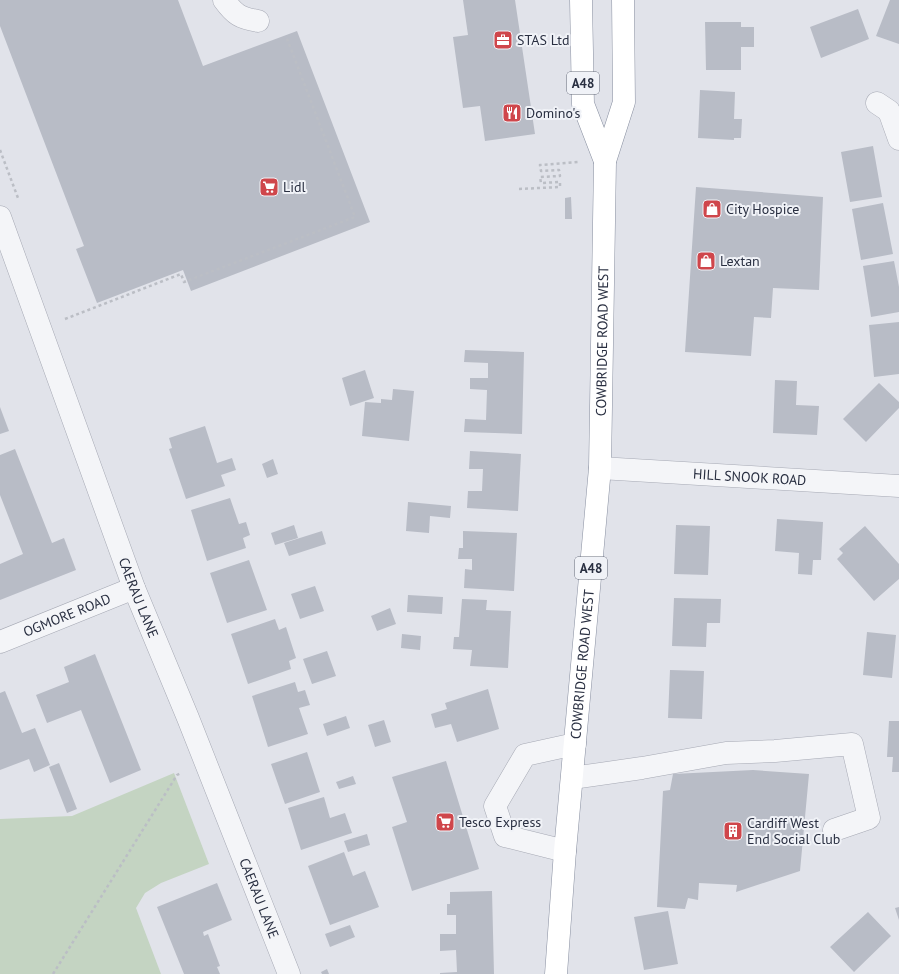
<svg xmlns="http://www.w3.org/2000/svg" width="899" height="974" font-family="'PT Sans',sans-serif">
<style>
.green{fill:#c4d4c2}
.building{fill:#b8bcc6}
.lines{fill:none;stroke-linecap:round;stroke-linejoin:round}
.minor-casing{stroke:#a6a9b4;stroke-width:23}
.highway-casing{stroke:#888fa0;stroke-width:23}
.path{stroke:#bbbec5;stroke-width:2.5;stroke-dasharray:3 3;stroke-linecap:butt}
.minor{stroke:#f4f5f8;stroke-width:22}
.highway{stroke:#fff;stroke-width:22}
.labels{text-anchor:middle;stroke-width:4;stroke-linejoin:round;paint-order:stroke}
.shield{fill:#f0f2f7;stroke:#656a78;stroke-width:1}
.shield-label{font-size:13px;font-weight:bold;fill:#292f41}
.poi-label{font-size:14px;fill:#292f41;stroke:#f0f2f7;text-anchor:start}
.street-label{font-size:14px;fill:#292f41;stroke:#f0f2f7}
</style>
<rect width="100%" height="100%" fill="#e1e3ea"/>
<path class="green" d="M 174,773 L 209,864 L 161,883 L 145,893 L 136,908 L 161,974 L 0,974 L 0,819 L 72,816 Z"/>
<path class="building" d="M 0,0 L 178,0 L 203,66 L 297,31 L 370,222 L 191,291 L 183,270 L 97,303 L 76,249 L 84,246 L 0,26 Z
M 463,0 L 515,0 L 535,134 L 485,141 L 480,106 L 463,108 L 453,37 L 468,35 Z
M 890,0 L 899,0 L 899,44 L 876,36 Z
M 858,9 L 869,39 L 821,58 L 810,27 Z
M 705,22 L 741,22 L 741,27 L 754,27 L 754,47 L 741,47 L 741,70 L 706,70 Z
M 700,90 L 735,92 L 734,119 L 742,119 L 741,138 L 734,138 L 734,140 L 698,138 Z
M 873,146 L 882,197 L 850,202 L 841,152 Z
M 696,187 L 823,197 L 819,290 L 773,288 L 771,318 L 754,317 L 751,356 L 685,352 Z
M 571,197 L 572,219 L 565,219 L 565,198 Z
M 883,203 L 893,254 L 861,260 L 852,209 Z
M 894,261 L 899,287 L 899,312 L 871,317 L 863,266 Z
M 899,322 L 899,374 L 874,377 L 869,325 Z
M 465,350 L 524,352 L 522,434 L 464,432 L 465,419 L 486,420 L 487,390 L 470,389 L 470,378 L 488,378 L 488,363 L 464,362 Z
M 365,370 L 374,398 L 350,406 L 342,378 Z
M 775,380 L 797,381 L 796,405 L 819,406 L 817,435 L 773,433 Z
M 879,383 L 899,402 L 899,408 L 866,442 L 843,419 Z
M 393,389 L 414,391 L 409,441 L 362,436 L 365,402 L 381,403 L 381,399 L 392,400 Z
M 0,407 L 9,431 L 0,434 Z
M 205,426 L 217,463 L 232,458 L 236,470 L 221,475 L 225,486 L 186,499 L 169,449 L 172,448 L 169,438 Z
M 15,449 L 52,543 L 64,538 L 76,570 L 0,600 L 0,564 L 23,554 L 0,495 L 0,455 Z
M 470,451 L 521,454 L 518,511 L 467,508 L 468,491 L 482,491 L 483,469 L 469,469 Z
M 273,459 L 278,474 L 267,478 L 262,464 Z
M 230,498 L 239,524 L 246,522 L 250,535 L 243,538 L 246,548 L 207,561 L 191,510 Z
M 408,502 L 451,506 L 450,518 L 430,516 L 429,533 L 406,531 Z
M 777,519 L 823,522 L 821,560 L 813,560 L 812,575 L 798,574 L 799,553 L 775,551 Z
M 294,525 L 298,538 L 275,545 L 271,533 Z
M 676,525 L 710,526 L 708,575 L 674,574 Z
M 865,526 L 899,564 L 899,579 L 874,601 L 837,559 L 843,553 L 839,549 Z
M 322,531 L 326,544 L 289,556 L 284,543 Z
M 463,531 L 517,533 L 514,591 L 464,588 L 465,569 L 472,570 L 472,559 L 458,559 L 459,548 L 463,548 Z
M 249,560 L 267,610 L 227,623 L 210,573 Z
M 315,586 L 324,611 L 300,619 L 291,594 Z
M 408,595 L 443,597 L 442,614 L 407,612 Z
M 674,598 L 721,599 L 720,623 L 707,623 L 706,647 L 672,646 Z
M 462,599 L 487,600 L 486,610 L 511,611 L 508,668 L 470,666 L 472,650 L 453,649 L 454,637 L 459,637 Z
M 390,608 L 396,624 L 377,631 L 371,616 Z
M 275,619 L 279,630 L 286,627 L 296,658 L 289,661 L 291,669 L 248,684 L 231,634 Z
M 867,632 L 896,635 L 892,678 L 863,675 Z
M 402,634 L 421,636 L 420,650 L 401,648 Z
M 327,651 L 336,676 L 312,684 L 303,659 Z
M 95,654 L 141,770 L 110,783 L 81,710 L 47,723 L 36,695 L 69,682 L 64,667 Z
M 670,670 L 704,671 L 702,719 L 668,718 Z
M 295,682 L 298,692 L 305,690 L 310,705 L 299,708 L 308,734 L 268,747 L 252,696 Z
M 488,689 L 499,729 L 457,742 L 451,724 L 435,728 L 431,714 L 447,709 L 445,703 Z
M 5,691 L 22,733 L 35,728 L 50,765 L 34,772 L 29,759 L 0,770 L 0,693 Z
M 346,716 L 350,728 L 327,736 L 323,724 Z
M 384,720 L 391,742 L 375,747 L 368,725 Z
M 889,721 L 899,721 L 899,772 L 892,772 L 893,757 L 887,757 Z
M 307,752 L 320,792 L 285,804 L 271,764 Z
M 446,761 L 479,869 L 412,891 L 392,827 L 407,822 L 392,777 Z
M 59,763 L 77,809 L 67,813 L 49,767 Z
M 753,770 L 809,774 L 800,871 L 736,892 L 737,885 L 699,883 L 698,900 L 688,898 L 685,909 L 657,907 L 663,791 L 670,790 L 673,774 Z
M 353,776 L 356,784 L 339,789 L 336,782 Z
M 324,797 L 330,818 L 345,813 L 352,833 L 301,850 L 288,808 Z
M 367,834 L 370,845 L 348,852 L 344,841 Z
M 344,852 L 353,876 L 365,871 L 379,907 L 330,925 L 308,866 Z
M 217,883 L 232,920 L 203,932 L 204,936 L 208,934 L 220,966 L 217,967 L 220,974 L 184,974 L 157,907 Z
M 492,891 L 494,974 L 440,974 L 440,973 L 457,972 L 456,950 L 440,951 L 440,934 L 456,934 L 456,915 L 447,915 L 447,904 L 450,904 L 450,892 Z
M 899,907 L 899,920 L 895,908 Z
M 668,911 L 678,964 L 644,970 L 634,917 Z
M 868,912 L 891,936 L 854,972 L 830,947 Z
M 350,925 L 355,937 L 330,947 L 325,934 Z
M 327,969 L 329,974 L 322,974 L 321,972 Z"/>
<g class="lines">
<defs>
<g id="minor">
<path d="M 224,0 C 235,15 240,18 258,21"/>
<path d="M 877,103 L 889,111 L 899,139"/>
<path id="s1" d="M 0,217 L 134,588 L 188,718 L 289,974"/>
<path id="s2" d="M 600,468 L 899,486"/>
<path id="s3" d="M 0,642 L 134,588"/>
<path d="M 572,778 L 642,768 L 726,753 L 775,751 L 852,744 L 869,818 L 834,830"/>
<path d="M 565,851 L 505,836 L 495,806 L 525,755 L 575,744"/>
</g>
<g id="highway">
<path d="M 581,0 L 583,104 L 605,161"/>
<path id="s4" d="M 556,974 L 565,851 L 600,468 L 605,161 L 624,102 L 623,0"/>
</g>
</defs>
<use href="#minor" class="minor-casing"/>
<use href="#highway" class="highway-casing"/>
<path class="path" d="M 0,150 L 18,198
M 519,189 L 560,187 L 560,182 L 541,183 L 540,177 L 560,176 L 559,170 L 541,171 L 540,165 L 579,162
M 65,319 L 181,274 L 184,282 L 355,217 L 286,36
M 53,974 L 177,775 L 181,773"/>
<use href="#minor" class="minor"/>
<use href="#highway" class="highway"/>
</g>
<defs>
<symbol id="office-square" viewBox="-11 -11 22 22"><rect x="-9" y="-9" width="18" height="18" rx="4" fill="#cf464b" stroke="#f0f2f7"/><path d="M-6-3h4V-5.5h4V-3h4V5H-6ZM-1-4.5V-3h2v-1.5ZM-6 0V1H6V0Z" fill="#fff"/></symbol>
<symbol id="restaurant-square" viewBox="-11 -11 22 22"><rect x="-9" y="-9" width="18" height="18" rx="4" fill="#cf464b" stroke="#f0f2f7"/><path d="M-5-6h1v4h1v-4h1v4h1v-4h1v5L-1.5 .5V6h-2V.5L-5-1ZM5-6V6H3V1.5H1.5Q1.5-4 5-6Z" fill="#fff"/></symbol>
<symbol id="supermarket-square" viewBox="-11 -11 22 22"><rect x="-9" y="-9" width="18" height="18" rx="4" fill="#cf464b" stroke="#f0f2f7"/><path d="M-6-5.5h2.5l.6 2H6L4.5 2H-2.5L-4.4-4H-6ZM-1.5 3.2a1.3 1.3 0 1 0 .1 0ZM3 3.2a1.3 1.3 0 1 0 .1 0Z" fill="#fff"/></symbol>
<symbol id="shop-square" viewBox="-11 -11 22 22"><rect x="-9" y="-9" width="18" height="18" rx="4" fill="#cf464b" stroke="#f0f2f7"/><path d="M-5-2.5h2.3a2.7 3.5 0 0 1 5.4 0H5L5.5 6h-11ZM-1.5-2.5h3a1.5 2.3 0 0 0-3 0Z" fill="#fff"/></symbol>
<symbol id="building-square" viewBox="-11 -11 22 22"><rect x="-9" y="-9" width="18" height="18" rx="4" fill="#cf464b" stroke="#f0f2f7"/><path d="M-4-6H4V6H1V3H-1V6H-4ZM-2.5-4.3h1.7v1.8h-1.7ZM.8-4.3h1.7v1.8H.8ZM-2.5-1h1.7V.8h-1.7ZM.8-1h1.7V.8H.8Z" fill="#fff"/></symbol>
</defs>
<g fill-rule="evenodd">
<use href="#office-square" x="492" y="29" width="22" height="22"/>
<use href="#restaurant-square" x="501" y="102" width="22" height="22"/>
<use href="#supermarket-square" x="258" y="176" width="22" height="22"/>
<use href="#shop-square" x="701" y="198" width="22" height="22"/>
<use href="#shop-square" x="695" y="250" width="22" height="22"/>
<use href="#supermarket-square" x="434" y="811" width="22" height="22"/>
<use href="#building-square" x="722" y="820" width="22" height="22"/>
</g>
<g class="labels">
<g class="shield">
<rect x="567" y="72" width="32" height="22" rx="3"/>
<rect x="575" y="557" width="32" height="22" rx="3"/>
</g>
<g class="shield-label">
<text x="583" y="88">A48</text>
<text x="591" y="573">A48</text>
</g>
<g class="poi-label">
<text x="517" y="45">STAS Ltd</text>
<text x="526" y="118">Domino's</text>
<text x="283" y="192">Lidl</text>
<text x="726" y="214">City Hospice</text>
<text x="720" y="266">Lextan</text>
<text x="459" y="827">Tesco Express</text>
<text x="747" y="828">Cardiff West<tspan x="747" dy="16">End Social Club</tspan></text>
</g>
<g class="street-label">
<text dy="5" stroke="none"><textPath href="#s4" startOffset="635">COWBRIDGE ROAD WEST</textPath></text>
<text dy="5" stroke="none"><textPath href="#s2" startOffset="150">HILL SNOOK ROAD</textPath></text>
<text dy="5" stroke="none"><textPath href="#s1" startOffset="405">CAERAU LANE</textPath></text>
<text dy="5" stroke="none"><textPath href="#s3" startOffset="72">OGMORE ROAD</textPath></text>
<text dy="5" stroke="none"><textPath href="#s4" startOffset="311">COWBRIDGE ROAD WEST</textPath></text>
<text dy="5" stroke="none"><textPath href="#s1" startOffset="729">CAERAU LANE</textPath></text>
</g>
</g>
</svg>
